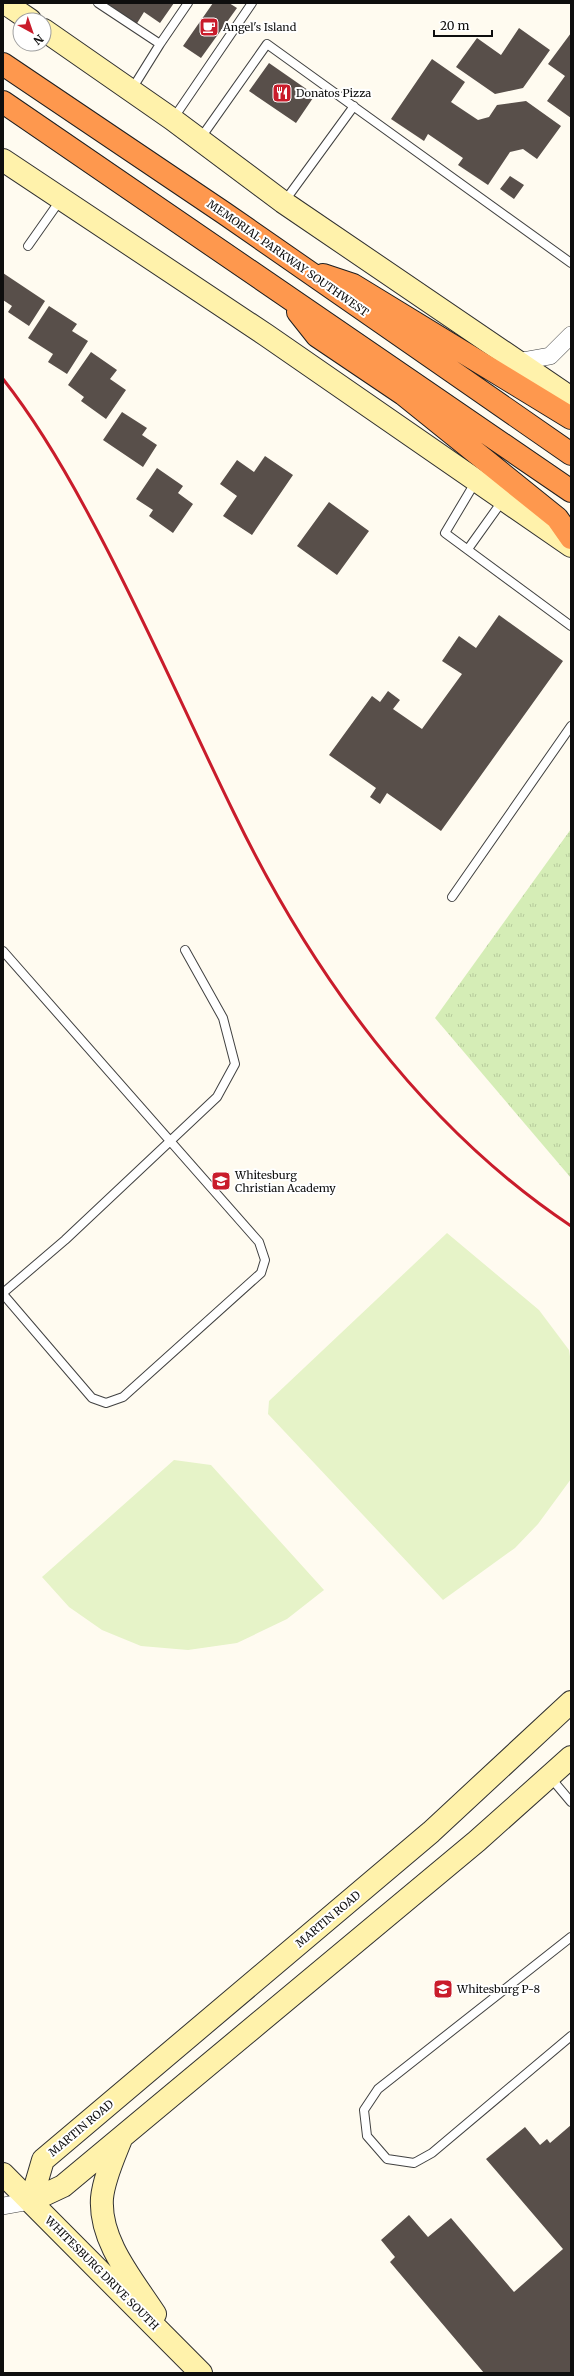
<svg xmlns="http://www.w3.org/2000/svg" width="574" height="2376" font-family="Merriweather,serif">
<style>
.grass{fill:url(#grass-tufts)}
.pitch{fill:#e6f3c8}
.building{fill:#584f4a}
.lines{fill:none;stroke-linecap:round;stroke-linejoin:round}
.service-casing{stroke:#414141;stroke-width:10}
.minor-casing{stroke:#414141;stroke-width:18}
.secondary-casing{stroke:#303030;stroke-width:24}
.motorway-casing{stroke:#1f1f1f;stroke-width:24}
.service{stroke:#fff;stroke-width:8}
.minor{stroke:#fff;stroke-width:17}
.secondary{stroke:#fff2ab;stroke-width:22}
.motorway{stroke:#fe984e;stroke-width:22}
.rail{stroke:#c91c2b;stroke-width:3}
.labels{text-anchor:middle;stroke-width:4;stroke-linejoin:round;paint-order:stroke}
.poi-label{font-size:11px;fill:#0e0e0e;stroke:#fff;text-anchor:start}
.street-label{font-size:11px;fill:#0e0e0e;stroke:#fff}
</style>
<defs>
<pattern id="grass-tufts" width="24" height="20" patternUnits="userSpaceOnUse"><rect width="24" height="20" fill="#d5edb6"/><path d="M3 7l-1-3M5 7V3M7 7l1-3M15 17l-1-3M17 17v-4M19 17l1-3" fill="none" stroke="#b6ca9b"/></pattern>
</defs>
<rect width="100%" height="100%" fill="#fffbf0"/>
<path class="grass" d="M 571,829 L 571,1178 L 435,1018 Z"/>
<path class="pitch" d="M 447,1233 L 539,1310 L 569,1350 L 571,1363 L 571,1479 L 538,1524 L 515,1548 L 443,1600 L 268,1414 L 269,1401 Z
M 174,1460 L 211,1465 L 324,1590 L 287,1619 L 237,1643 L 188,1650 L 141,1646 L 102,1630 L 69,1607 L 42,1577 Z"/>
<path class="building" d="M 104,3 L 174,3 L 160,23 L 144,12 L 136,25 Z
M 213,3 L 229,3 L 237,8 L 201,58 L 183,46 Z
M 519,28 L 550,50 L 523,88 L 495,94 L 456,67 L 477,38 L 501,55 Z
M 571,33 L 571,118 L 547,101 L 565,76 L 548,64 Z
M 432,59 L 465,82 L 451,102 L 478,120 L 489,117 L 497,105 L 526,101 L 561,126 L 537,159 L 523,149 L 510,152 L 488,185 L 458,165 L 463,158 L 428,134 L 424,141 L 391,119 Z
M 269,63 L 315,95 L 296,123 L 249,91 Z
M 510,176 L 524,185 L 514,199 L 500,189 Z
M 3,273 L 45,301 L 29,326 L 8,312 L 12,306 L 3,300 Z
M 49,306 L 77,324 L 72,331 L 88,341 L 67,374 L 48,362 L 53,354 L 28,338 Z
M 91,352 L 117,370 L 110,379 L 126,390 L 106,419 L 81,401 L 84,397 L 68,385 Z
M 122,412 L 147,428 L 142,435 L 157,445 L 143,467 L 103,440 Z
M 265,456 L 293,475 L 252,535 L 223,516 L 237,496 L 220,484 L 237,460 L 254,472 Z
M 157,468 L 183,486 L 178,493 L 193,504 L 173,533 L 149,516 L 153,510 L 136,499 Z
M 329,502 L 369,531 L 337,575 L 297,546 Z
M 499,615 L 563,661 L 441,831 L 387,793 L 380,804 L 370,797 L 376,788 L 329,755 L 372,696 L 380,702 L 388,691 L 400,700 L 393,709 L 422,729 L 462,674 L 442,661 L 459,636 L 476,648 Z
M 571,2125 L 571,2373 L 484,2373 L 390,2262 L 395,2257 L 381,2240 L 409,2215 L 428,2237 L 451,2218 L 514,2292 L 563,2249 L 486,2159 L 525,2127 L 540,2145 L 547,2139 L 550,2143 Z"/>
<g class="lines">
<defs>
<path id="service" d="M 98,3 L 160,44 L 132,89
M 160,44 L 188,3
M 173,119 L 252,3
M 200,139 L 267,44 L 571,263
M 284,202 L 354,106
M 28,246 L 61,199
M 476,481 L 445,533 L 571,626
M 468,549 L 503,500
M 452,897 L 571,726
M 3,951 L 259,1242 L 265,1260 L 261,1273 L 123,1397 L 106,1403 L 92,1398 L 3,1294
M 3,1293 L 65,1240 L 217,1097 L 235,1064 L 223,1018 L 185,950
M 550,1777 L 571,1802
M 571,1937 L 378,2089 L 364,2110 L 367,2136 L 387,2159 L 414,2163 L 432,2153 L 571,2036"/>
<path id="minor" d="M 516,362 L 550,356 L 571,335
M 3,2206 L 31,2201"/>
<path id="secondary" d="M 5,3 L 30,20
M 44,30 L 172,119 L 283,202 L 571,398
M 3,160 L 266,335 L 571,546
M 121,2139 C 114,2157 104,2178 102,2198 C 99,2241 133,2280 155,2314
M 3,2174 L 201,2373
M 31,2201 L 43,2160 L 431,1832 L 571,1702
M 31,2201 L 63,2186 L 477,1841 L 571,1757"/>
<path id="motorway" d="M 3,64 L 224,213 L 571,454
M 3,102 L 571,491
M 323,275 L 353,285 L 571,418
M 298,312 L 317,336 L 403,394 L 557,518 L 571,538"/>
</defs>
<use href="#service" class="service-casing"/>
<use href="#minor" class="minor-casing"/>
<use href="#secondary" class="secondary-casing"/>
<use href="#motorway" class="motorway-casing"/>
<use href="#service" class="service"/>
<use href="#minor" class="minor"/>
<use href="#secondary" class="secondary"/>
<use href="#motorway" class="motorway"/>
<path class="rail" d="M 3,379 C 37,422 65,470 91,519 C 143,615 186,715 234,813 C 311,972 421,1126 571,1226"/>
</g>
<defs>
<symbol id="cafe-square" viewBox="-11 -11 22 22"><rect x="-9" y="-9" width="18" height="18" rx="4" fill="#c91c2b" stroke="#fff"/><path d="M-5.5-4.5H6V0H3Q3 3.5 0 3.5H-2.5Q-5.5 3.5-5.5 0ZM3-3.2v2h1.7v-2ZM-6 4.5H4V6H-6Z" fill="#fff"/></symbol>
<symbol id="restaurant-square" viewBox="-11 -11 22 22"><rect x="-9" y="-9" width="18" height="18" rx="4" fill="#c91c2b" stroke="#fff"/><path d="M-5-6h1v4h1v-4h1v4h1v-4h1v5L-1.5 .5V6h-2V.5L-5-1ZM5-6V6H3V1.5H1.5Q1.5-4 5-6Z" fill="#fff"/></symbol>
<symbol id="school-square" viewBox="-11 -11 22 22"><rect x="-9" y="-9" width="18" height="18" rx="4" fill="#c91c2b" stroke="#fff"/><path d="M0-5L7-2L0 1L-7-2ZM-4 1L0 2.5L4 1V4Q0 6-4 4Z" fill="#fff"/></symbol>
</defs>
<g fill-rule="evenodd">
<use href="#cafe-square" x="198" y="16" width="22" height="22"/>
<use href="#restaurant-square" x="271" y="82" width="22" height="22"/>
<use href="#school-square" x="210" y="1170" width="22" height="22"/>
<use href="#school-square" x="432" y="1978" width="22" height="22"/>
</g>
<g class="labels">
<g class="poi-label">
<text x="223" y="31">Angel's Island</text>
<text x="296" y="97">Donatos Pizza</text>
<text x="235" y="1179">Whitesburg<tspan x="235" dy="13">Christian Academy</tspan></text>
<text x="457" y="1993">Whitesburg P-8</text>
</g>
<g class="street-label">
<text transform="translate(288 258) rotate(35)" y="4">MEMORIAL PARKWAY SOUTHWEST</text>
<text transform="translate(328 1919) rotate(-40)" y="4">MARTIN ROAD</text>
<text transform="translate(81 2128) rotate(-40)" y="4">MARTIN ROAD</text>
<text transform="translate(102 2273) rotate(45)" y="4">WHITESBURG DRIVE SOUTH</text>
</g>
</g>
<rect width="574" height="2376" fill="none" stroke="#0e0e0e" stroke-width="8"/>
<g transform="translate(32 32) rotate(140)"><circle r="19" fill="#ffffff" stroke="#9f9f9f"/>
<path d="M0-3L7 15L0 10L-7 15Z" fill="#c91c2b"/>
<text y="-6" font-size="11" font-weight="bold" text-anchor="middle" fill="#0e0e0e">N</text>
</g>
<path d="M434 30v6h58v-6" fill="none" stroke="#0e0e0e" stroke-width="2"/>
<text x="440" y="30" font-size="12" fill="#0e0e0e" stroke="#ffffff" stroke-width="3" paint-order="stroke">20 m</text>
</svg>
